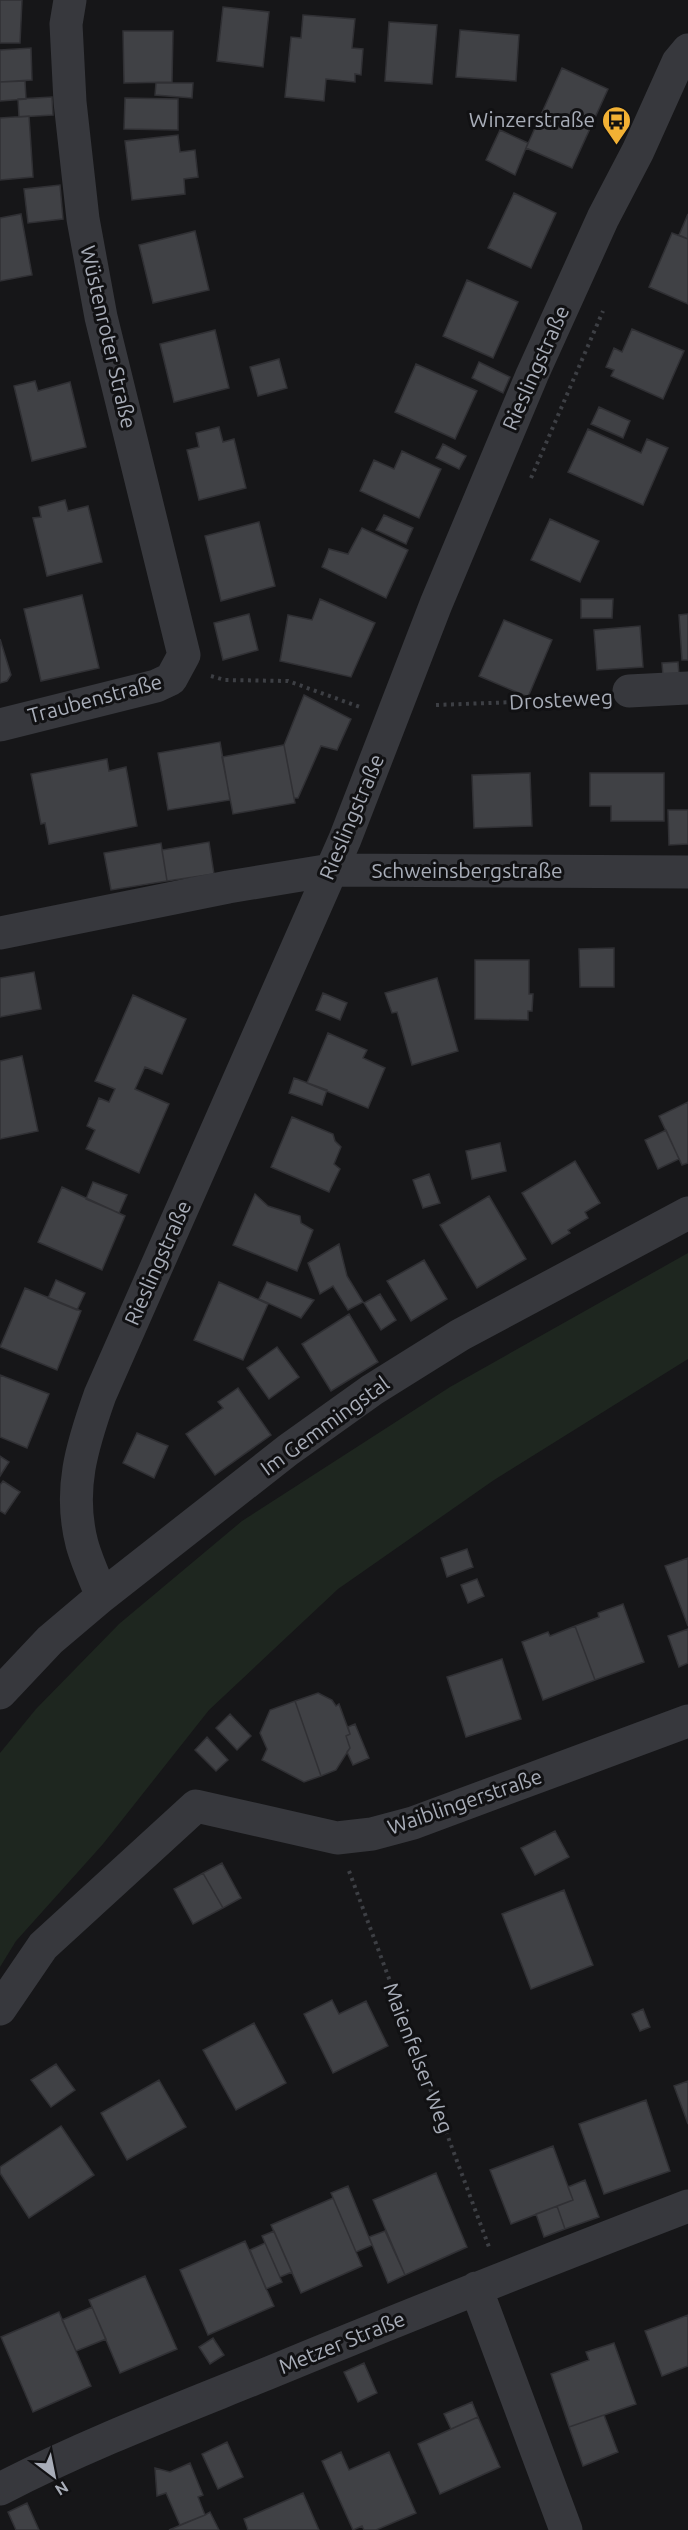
<svg xmlns="http://www.w3.org/2000/svg" width="688" height="2530" font-family="Ubuntu,sans-serif">
<style>
.green{fill:#1e261f}
.building{fill:#404145;stroke:#303034;stroke-width:1.5}
.lines{fill:none;stroke-linecap:round;stroke-linejoin:round}
.path{stroke:#3d3f44;stroke-width:4;stroke-dasharray:3 4.5;stroke-linecap:butt}
.minor{stroke:#37383d;stroke-width:33}
.labels{text-anchor:middle;stroke-width:6;stroke-linejoin:round;paint-order:stroke}
.poi-label{font-size:21px;fill:#a8adb8;stroke:#111113;text-anchor:end}
.street-label{font-size:21px;fill:#a8adb8;stroke:#111113}
</style>
<rect width="100%" height="100%" fill="#161618"/>
<path class="green" d="M 688,1253 L 688,1359 L 494,1480 L 338,1589 L 209,1710 L 103,1844 L 16,1941 L 0,1967 L 0,1753 L 36,1709 L 119,1624 L 242,1521 L 450,1387 Z"/>
<path class="building" d="M 0,0 L 22,0 L 20,43 L 0,43 Z
M 223,7 L 269,12 L 263,67 L 217,61 Z
M 303,15 L 355,19 L 352,48 L 363,49 L 361,75 L 355,74 L 355,82 L 326,79 L 324,101 L 285,97 L 291,37 L 301,38 Z
M 389,22 L 437,25 L 432,84 L 385,81 Z
M 460,30 L 519,35 L 516,81 L 456,77 Z
M 123,31 L 173,31 L 172,82 L 124,83 Z
M 31,48 L 32,80 L 0,82 L 0,50 Z
M 562,68 L 608,89 L 572,168 L 526,148 Z
M 25,81 L 26,99 L 0,101 L 0,82 Z
M 156,83 L 193,83 L 192,98 L 155,95 Z
M 52,97 L 53,115 L 19,117 L 18,99 Z
M 125,98 L 178,99 L 178,130 L 124,129 Z
M 29,116 L 33,177 L 0,180 L 0,118 Z
M 500,130 L 528,143 L 515,175 L 486,160 Z
M 178,135 L 180,152 L 195,150 L 198,177 L 184,179 L 185,194 L 132,200 L 125,141 Z
M 60,185 L 63,219 L 28,223 L 24,189 Z
M 514,193 L 556,213 L 531,268 L 488,248 Z
M 21,214 L 32,275 L 0,281 L 0,218 Z
M 688,214 L 688,239 L 679,235 Z
M 195,231 L 209,290 L 153,303 L 139,245 Z
M 672,233 L 688,239 L 688,304 L 649,287 Z
M 467,280 L 518,302 L 493,358 L 443,336 Z
M 632,329 L 684,351 L 663,399 L 611,376 L 614,370 L 606,367 L 614,348 L 622,352 Z
M 215,330 L 229,388 L 174,402 L 160,344 Z
M 279,359 L 287,388 L 258,396 L 250,367 Z
M 479,362 L 510,377 L 503,393 L 472,378 Z
M 416,364 L 477,391 L 455,439 L 395,412 Z
M 35,381 L 38,391 L 70,382 L 86,447 L 32,461 L 14,386 Z
M 599,407 L 630,421 L 623,438 L 591,424 Z
M 219,427 L 223,442 L 234,439 L 246,488 L 199,500 L 187,450 L 199,447 L 196,433 Z
M 588,429 L 641,453 L 647,439 L 668,448 L 643,505 L 568,472 Z
M 443,444 L 466,456 L 459,469 L 436,458 Z
M 402,451 L 441,469 L 419,518 L 360,491 L 374,460 L 394,469 Z
M 65,500 L 68,511 L 88,506 L 102,562 L 47,576 L 33,518 L 41,517 L 39,507 Z
M 384,515 L 413,528 L 406,544 L 376,530 Z
M 550,519 L 599,541 L 580,582 L 531,560 Z
M 259,522 L 275,586 L 221,601 L 205,536 Z
M 362,528 L 408,550 L 386,598 L 322,567 L 329,549 L 348,554 Z
M 82,595 L 99,668 L 41,681 L 24,609 Z
M 320,599 L 375,623 L 351,677 L 280,661 L 288,615 L 312,620 Z
M 581,599 L 613,599 L 612,618 L 581,618 Z
M 249,614 L 258,650 L 223,660 L 214,623 Z
M 688,614 L 688,660 L 682,660 L 679,615 Z
M 504,620 L 552,640 L 528,697 L 479,676 Z
M 640,626 L 643,667 L 597,670 L 594,630 Z
M 0,639 L 11,675 L 7,681 L 0,683 Z
M 678,662 L 679,675 L 663,676 L 662,663 Z
M 304,695 L 351,719 L 337,750 L 321,746 L 298,798 L 294,798 L 284,745 Z
M 220,742 L 230,800 L 168,810 L 158,753 Z
M 284,745 L 295,803 L 233,814 L 222,757 Z
M 107,759 L 109,771 L 126,767 L 137,826 L 49,844 L 45,823 L 41,824 L 31,774 Z
M 530,773 L 532,826 L 474,828 L 472,775 Z
M 590,773 L 664,773 L 664,821 L 611,821 L 611,806 L 590,806 Z
M 668,810 L 688,810 L 688,844 L 669,845 Z
M 209,842 L 214,874 L 167,881 L 162,850 Z
M 161,843 L 167,881 L 111,890 L 104,853 Z
M 614,948 L 614,987 L 580,987 L 579,949 Z
M 475,960 L 529,960 L 529,994 L 533,994 L 532,1011 L 528,1011 L 528,1020 L 475,1019 Z
M 34,972 L 41,1009 L 0,1017 L 0,978 Z
M 437,978 L 458,1051 L 412,1065 L 397,1012 L 392,1013 L 385,993 Z
M 323,993 L 347,1003 L 340,1020 L 316,1010 Z
M 133,995 L 186,1019 L 162,1074 L 145,1067 L 135,1089 L 169,1104 L 139,1173 L 86,1149 L 95,1130 L 87,1126 L 99,1098 L 109,1102 L 115,1089 L 95,1081 Z
M 328,1033 L 367,1050 L 363,1058 L 385,1068 L 368,1108 L 307,1083 Z
M 22,1056 L 38,1131 L 0,1139 L 0,1061 Z
M 294,1078 L 327,1090 L 322,1105 L 289,1093 Z
M 688,1102 L 688,1163 L 682,1165 L 659,1116 Z
M 292,1117 L 333,1134 L 335,1141 L 341,1147 L 334,1164 L 340,1169 L 329,1192 L 271,1167 Z
M 666,1130 L 679,1159 L 658,1169 L 645,1140 Z
M 500,1143 L 506,1171 L 472,1179 L 466,1151 Z
M 575,1161 L 600,1203 L 585,1212 L 588,1218 L 568,1230 L 570,1233 L 552,1244 L 522,1193 Z
M 429,1174 L 440,1203 L 423,1208 L 413,1180 Z
M 93,1182 L 127,1195 L 119,1213 L 86,1199 Z
M 62,1187 L 125,1216 L 102,1270 L 38,1242 Z
M 255,1194 L 268,1206 L 300,1216 L 301,1223 L 313,1230 L 297,1271 L 233,1245 Z
M 489,1196 L 526,1259 L 477,1288 L 440,1225 Z
M 339,1244 L 347,1276 L 363,1302 L 348,1310 L 333,1286 L 320,1294 L 308,1263 Z
M 424,1260 L 447,1299 L 411,1321 L 387,1281 Z
M 56,1280 L 85,1293 L 77,1310 L 48,1298 Z
M 219,1282 L 268,1304 L 243,1360 L 194,1340 Z
M 267,1282 L 314,1300 L 301,1318 L 259,1299 Z
M 25,1288 L 81,1311 L 57,1370 L 0,1347 Z
M 380,1294 L 396,1320 L 381,1330 L 364,1303 Z
M 349,1314 L 378,1362 L 331,1391 L 302,1344 Z
M 277,1347 L 299,1377 L 269,1399 L 247,1368 Z
M 0,1375 L 49,1394 L 27,1448 L 0,1437 Z
M 238,1388 L 271,1435 L 215,1475 L 186,1434 L 223,1408 L 218,1402 Z
M 137,1433 L 168,1446 L 154,1478 L 123,1463 Z
M 0,1456 L 9,1462 L 0,1476 Z
M 3,1481 L 20,1492 L 5,1514 L 0,1511 L 0,1485 Z
M 467,1549 L 473,1567 L 447,1577 L 441,1558 Z
M 688,1558 L 688,1626 L 665,1566 Z
M 477,1579 L 484,1596 L 468,1603 L 461,1585 Z
M 623,1604 L 644,1662 L 595,1680 L 575,1626 L 599,1617 L 598,1613 Z
M 575,1626 L 595,1680 L 543,1700 L 522,1642 L 548,1632 L 550,1636 Z
M 688,1629 L 688,1663 L 679,1667 L 668,1636 Z
M 502,1659 L 521,1719 L 466,1737 L 447,1677 Z
M 318,1693 L 332,1700 L 336,1706 L 339,1704 L 350,1734 L 346,1736 L 350,1748 L 336,1770 L 321,1776 L 295,1701 Z
M 295,1701 L 321,1776 L 304,1782 L 262,1760 L 267,1749 L 260,1733 L 270,1710 Z
M 230,1714 L 251,1736 L 237,1750 L 216,1728 Z
M 355,1724 L 369,1758 L 353,1765 L 347,1752 L 350,1748 L 346,1736 L 350,1734 L 348,1727 Z
M 207,1737 L 228,1760 L 216,1771 L 195,1750 Z
M 555,1831 L 569,1857 L 535,1875 L 521,1848 Z
M 222,1863 L 241,1898 L 223,1908 L 203,1873 Z
M 203,1873 L 223,1908 L 193,1924 L 174,1889 Z
M 564,1890 L 593,1965 L 531,1989 L 502,1914 Z
M 332,2000 L 339,2014 L 366,2001 L 388,2046 L 333,2073 L 304,2014 Z
M 643,2009 L 650,2027 L 640,2031 L 632,2014 Z
M 254,2023 L 286,2083 L 236,2110 L 203,2050 Z
M 56,2064 L 75,2090 L 51,2107 L 31,2080 Z
M 159,2080 L 186,2127 L 127,2160 L 101,2113 Z
M 688,2081 L 688,2124 L 674,2086 Z
M 646,2100 L 670,2171 L 604,2194 L 579,2124 Z
M 61,2126 L 94,2175 L 29,2218 L 0,2173 L 0,2167 Z
M 553,2146 L 573,2200 L 511,2224 L 490,2170 Z
M 436,2173 L 467,2247 L 405,2275 L 373,2200 Z
M 585,2180 L 599,2217 L 565,2229 L 557,2206 L 573,2200 L 568,2187 Z
M 348,2186 L 372,2245 L 356,2252 L 331,2193 Z
M 333,2198 L 362,2266 L 301,2293 L 271,2225 Z
M 557,2206 L 565,2229 L 544,2237 L 536,2214 Z
M 274,2231 L 292,2272 L 280,2277 L 262,2236 Z
M 385,2231 L 405,2275 L 388,2283 L 369,2237 Z
M 245,2241 L 274,2306 L 208,2335 L 180,2270 Z
M 265,2243 L 282,2282 L 266,2289 L 250,2250 Z
M 145,2276 L 177,2349 L 120,2373 L 89,2300 Z
M 92,2307 L 106,2339 L 76,2351 L 62,2320 Z
M 59,2312 L 91,2386 L 33,2412 L 1,2337 Z
M 688,2315 L 688,2366 L 662,2376 L 645,2331 Z
M 213,2338 L 224,2355 L 210,2364 L 199,2347 Z
M 614,2343 L 636,2404 L 569,2427 L 551,2374 L 589,2360 L 586,2352 Z
M 364,2363 L 377,2393 L 358,2402 L 344,2372 Z
M 472,2402 L 478,2417 L 451,2429 L 444,2414 Z
M 604,2415 L 618,2452 L 583,2466 L 569,2427 Z
M 478,2417 L 500,2467 L 440,2494 L 418,2444 Z
M 227,2442 L 243,2477 L 218,2489 L 202,2454 Z
M 341,2452 L 349,2470 L 389,2452 L 416,2513 L 376,2530 L 364,2530 L 362,2526 L 353,2530 L 322,2461 Z
M 190,2463 L 203,2495 L 198,2497 L 205,2515 L 180,2525 L 166,2493 L 157,2496 L 155,2468 L 170,2472 Z
M 303,2493 L 319,2530 L 248,2530 L 244,2519 Z
M 27,2503 L 39,2530 L 16,2530 L 8,2512 Z
M 210,2512 L 219,2530 L 169,2530 L 205,2515 Z"/>
<g class="lines">
<path class="path" d="M 531,478 L 603,311
M 211,676 L 225,680 L 288,681 L 360,707
M 436,705 L 596,699
M 349,1871 L 489,2247"/>
<path class="minor" d="M 629,691 L 688,688
M 0,725 L 156,686 L 171,679 L 184,655 L 101,317 L 83,219 L 70,102 L 66,24 L 70,0
M 0,933 L 228,887 L 331,870 L 688,872
M 102,1596 C 95,1579 87,1562 82,1544 C 68,1490 82,1446 100,1395 L 345,839 L 436,604 L 532,375 L 603,218 L 638,151 L 678,62 L 688,50
M 0,1693 L 50,1640 L 102,1596 L 288,1450 L 372,1390 L 460,1335 L 688,1213
M 0,2009 L 43,1946 L 196,1806 L 337,1838 L 372,1834 L 413,1823 L 688,1721
M 476,2288 L 566,2530
M 0,2489 C 87,2444 180,2409 271,2372 C 409,2315 548,2260 688,2206"/>
</g>
<defs>
<symbol id="bus-pin" viewBox="-11 -11 22 30"><path d="M0 17L-7.5 6A9.5 9.5 0 1 1 7.5 6Z" fill="#f2b134" stroke="#111113"/><path d="M-5-6H5V4H4V6H2V4H-2V6H-4V4H-5ZM-3.5-4V0h7V-4ZM-3.5 1.2v1.5H-2V1.2ZM2 1.2v1.5H3.5V1.2Z" fill="#111"/></symbol>
</defs>
<g fill-rule="evenodd">
<use href="#bus-pin" x="600" y="104" width="33" height="45"/>
</g>
<g class="labels">
<g class="poi-label">
<text x="595" y="127">Winzerstraße</text>
</g>
<g class="street-label">
<text transform="translate(108 337) rotate(77)" y="7">Wüstenroter Straße</text>
<text transform="translate(536 368) rotate(-66)" y="7">Rieslingstraße</text>
<text transform="translate(95 699) rotate(-15)" y="7">Traubenstraße</text>
<text transform="translate(561 700) rotate(-3)" y="7">Drosteweg</text>
<text transform="translate(352 817) rotate(-67)" y="7">Rieslingstraße</text>
<text x="467" y="878">Schweinsbergstraße</text>
<text transform="translate(158 1263) rotate(-66)" y="7">Rieslingstraße</text>
<text transform="translate(325 1426) rotate(-36)" y="7">Im Gemmingstal</text>
<text transform="translate(465 1802) rotate(-19)" y="7">Waiblingerstraße</text>
<text transform="translate(418 2058) rotate(69)" y="7">Maienfelser Weg</text>
<text transform="translate(342 2343) rotate(-22)" y="7">Metzer Straße</text>
</g>
</g>
<g transform="translate(54 2476) rotate(148)" stroke="#111113" stroke-width="4.5" paint-order="stroke">
<path d="M0-4.5L10 22L0 15L-10 22Z" fill="#a8adb8"/>
<text y="-9" font-size="16" font-weight="bold" text-anchor="middle" fill="#a8adb8">N</text>
</g>
</svg>
